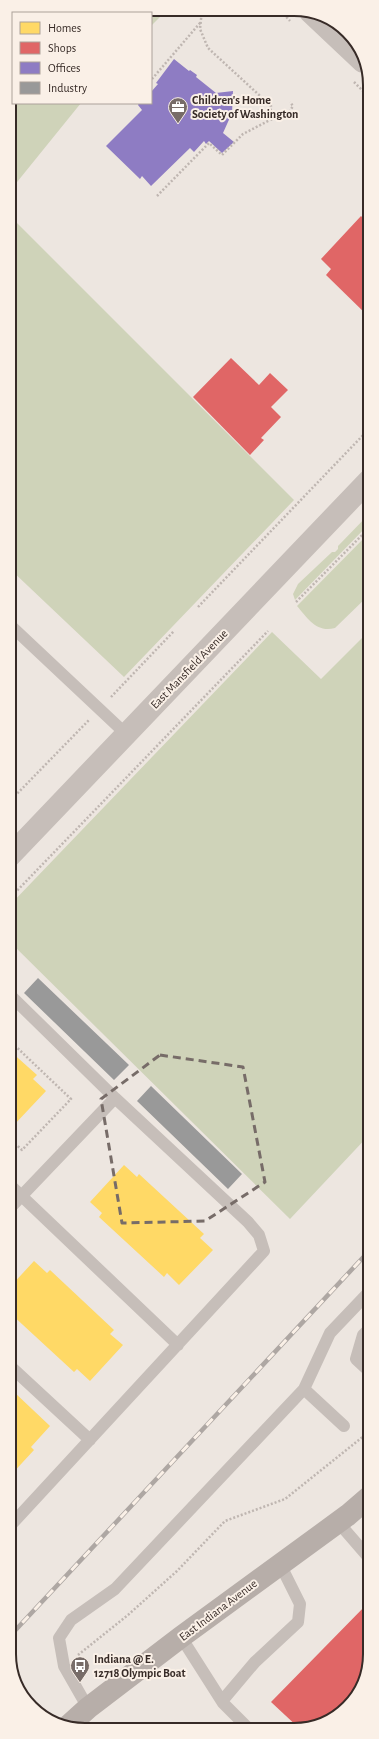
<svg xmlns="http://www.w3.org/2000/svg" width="379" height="1739" font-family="'Alegreya Sans',sans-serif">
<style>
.green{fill:#cfd3b9}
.homes{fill:#ffd966}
.shops{fill:#e06666}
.offices{fill:#8e7cc3}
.industry{fill:#999}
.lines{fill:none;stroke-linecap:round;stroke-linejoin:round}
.path{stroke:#bfb6b1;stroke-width:2.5;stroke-dasharray:2 2;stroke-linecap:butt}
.service{stroke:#c6beb9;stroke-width:12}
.minor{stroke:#c6beb9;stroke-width:22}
.tertiary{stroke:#c6beb9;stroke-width:22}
.secondary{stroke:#b7aea9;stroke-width:22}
.rail-casing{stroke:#aea7a3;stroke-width:4.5}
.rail{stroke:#faf0e7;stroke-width:3;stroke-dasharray:9;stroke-linecap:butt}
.marked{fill:none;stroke:#776c68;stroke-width:3;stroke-dasharray:8 5;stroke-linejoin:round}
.labels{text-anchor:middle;stroke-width:4;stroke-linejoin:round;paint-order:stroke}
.poi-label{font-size:12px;font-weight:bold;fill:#372b27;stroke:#faf0e7;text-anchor:start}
.street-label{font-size:12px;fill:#372b27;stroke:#faf0e7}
.rim{fill:none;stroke:#372b27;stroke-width:2}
</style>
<rect width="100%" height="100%" fill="#ede6e0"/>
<path class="green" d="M 85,9 L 167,10 L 151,26 L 151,13 L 65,13 Z
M 13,72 L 13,103 L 81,103 L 9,192 L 9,81 Z
M 9,215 L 294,500 L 124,677 L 9,568 Z
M 370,513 L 370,523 L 295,600 L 293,594 L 298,584 L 332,552 L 335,552 L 338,549 L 338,546 Z
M 370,532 L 370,594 L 335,628 C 317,633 308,619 297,606 Z
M 370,630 L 370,1134 L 290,1219 L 9,941 L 9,906 L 272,632 L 321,679 Z"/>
<path class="homes" d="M 9,1050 L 37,1075 L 33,1079 L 46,1091 L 13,1126 L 9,1123 Z
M 124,1165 L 137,1177 L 139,1174 L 204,1234 L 200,1238 L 213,1250 L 179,1285 L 167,1273 L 164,1277 L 99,1217 L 102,1213 L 90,1202 Z
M 34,1261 L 47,1273 L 50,1270 L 114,1330 L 110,1334 L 123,1345 L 90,1381 L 77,1369 L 74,1372 L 10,1313 L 13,1309 L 10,1306 L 10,1287 Z
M 14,1392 L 50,1426 L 31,1447 L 34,1450 L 10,1476 L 10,1396 Z"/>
<path class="shops" d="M 361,216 L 369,224 L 369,317 L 326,275 L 331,269 L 321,259 Z
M 231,358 L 259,385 L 270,373 L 288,390 L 271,407 L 281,417 L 261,438 L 264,440 L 250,455 L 193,397 Z
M 369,1602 L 370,1658 L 351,1704 L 303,1729 L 300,1729 L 271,1702 Z"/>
<path class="offices" d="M 174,59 L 189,71 L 190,70 L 197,75 L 196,77 L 216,93 L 233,91 L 232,113 L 223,133 L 234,142 L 222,153 L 209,141 L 206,144 L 204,141 L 194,152 L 190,148 L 151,186 L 142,176 L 140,179 L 106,146 L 142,110 L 138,105 L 139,103 L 151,103 L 151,92 L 158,84 L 156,83 Z"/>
<path class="industry" d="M 38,978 L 129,1065 L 114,1080 L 24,993 Z
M 151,1086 L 242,1174 L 228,1189 L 137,1101 Z"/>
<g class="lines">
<path class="path" d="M 202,10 L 200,29 L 208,48 L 271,106 L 270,120 L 290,111 L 293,106 L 290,102
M 281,11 L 290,21
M 152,79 L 200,23
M 354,82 L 369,97
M 157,196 L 209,143 L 222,155 L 243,134 L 270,120
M 296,602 L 370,527
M 198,607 L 369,429
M 111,697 L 174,631
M 9,802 L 89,720
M 9,899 L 268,631
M 9,1040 L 71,1099 L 22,1150 L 9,1138
M 78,1655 L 128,1615 L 177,1571 L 225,1521 L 285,1499 L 370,1431"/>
<path class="service" d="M 9,624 L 126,734
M 9,994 L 115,1098
M 9,1184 L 178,1345
M 9,1209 L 115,1098 L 248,1222 L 259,1235 L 264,1251 L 10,1526
M 370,1328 L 363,1335 L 356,1359 L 370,1372
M 10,1366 L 90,1440
M 304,1389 L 344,1426
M 338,1522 L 370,1559
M 181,1637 L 223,1703 L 249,1729
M 222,1701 L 255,1662 L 298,1622 L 300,1604 L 280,1564
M 88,1708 L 64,1666 L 59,1638 L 71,1620 L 115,1589 L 304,1389 L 330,1333 L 370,1291"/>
<path class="minor" d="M 310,12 L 363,62"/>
<path class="tertiary" d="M 9,857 L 369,480"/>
<path class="secondary" d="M 67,1727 L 88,1708 L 181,1637 L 348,1515 L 370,1496"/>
<defs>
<path id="rail" d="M 10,1636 L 370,1250"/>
</defs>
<use href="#rail" class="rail-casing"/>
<use href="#rail" class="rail"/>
</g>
<path class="marked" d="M 160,1055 L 243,1067 L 265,1182 L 205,1221 L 122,1223 L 101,1099 Z"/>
<defs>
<symbol id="office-pin" viewBox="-11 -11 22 30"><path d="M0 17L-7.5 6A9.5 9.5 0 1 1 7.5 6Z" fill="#776c68" stroke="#faf0e7"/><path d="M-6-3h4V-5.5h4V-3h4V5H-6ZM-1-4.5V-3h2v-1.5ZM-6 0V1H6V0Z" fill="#fff"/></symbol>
<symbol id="bus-pin" viewBox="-11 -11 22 30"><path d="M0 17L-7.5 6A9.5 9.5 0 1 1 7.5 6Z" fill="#776c68" stroke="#faf0e7"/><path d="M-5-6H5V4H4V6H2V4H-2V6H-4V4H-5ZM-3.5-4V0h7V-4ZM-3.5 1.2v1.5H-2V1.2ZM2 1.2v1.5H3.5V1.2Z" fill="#fff"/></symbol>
</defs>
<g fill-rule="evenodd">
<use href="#office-pin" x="167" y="96" width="22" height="30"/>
<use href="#bus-pin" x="69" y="1655" width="22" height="30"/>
</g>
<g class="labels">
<g class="poi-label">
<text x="192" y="104">Children's Home<tspan x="192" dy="14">Society of Washington</tspan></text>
<text x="94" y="1663">Indiana @ E.<tspan x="94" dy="14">12718 Olympic Boat</tspan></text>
</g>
<g class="street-label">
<text transform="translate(189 669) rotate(-46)" y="4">East Mansfield Avenue</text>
<text transform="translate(218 1610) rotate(-37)" y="4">East Indiana Avenue</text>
</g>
</g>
<path d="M0 0H379V1739H0ZM85 16H294A69 69 0 0 1 363 85V1654A69 69 0 0 1 294 1723H85A69 69 0 0 1 16 1654V85A69 69 0 0 1 85 16Z" fill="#faf0e7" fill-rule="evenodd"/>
<path class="rim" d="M85 16H294A69 69 0 0 1 363 85V1654A69 69 0 0 1 294 1723H85A69 69 0 0 1 16 1654V85A69 69 0 0 1 85 16Z"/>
<rect x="12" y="12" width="140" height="92" fill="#faf0e7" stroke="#aca19a"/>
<rect x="20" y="22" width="20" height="12" fill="#ffd966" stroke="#aca19a"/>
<text x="48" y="32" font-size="12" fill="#372b27">Homes</text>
<rect x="20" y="42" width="20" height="12" fill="#e06666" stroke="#aca19a"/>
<text x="48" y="52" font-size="12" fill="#372b27">Shops</text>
<rect x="20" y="62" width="20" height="12" fill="#8e7cc3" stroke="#aca19a"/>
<text x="48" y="72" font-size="12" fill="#372b27">Offices</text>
<rect x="20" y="82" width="20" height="12" fill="#999999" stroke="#aca19a"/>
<text x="48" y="92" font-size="12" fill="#372b27">Industry</text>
</svg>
